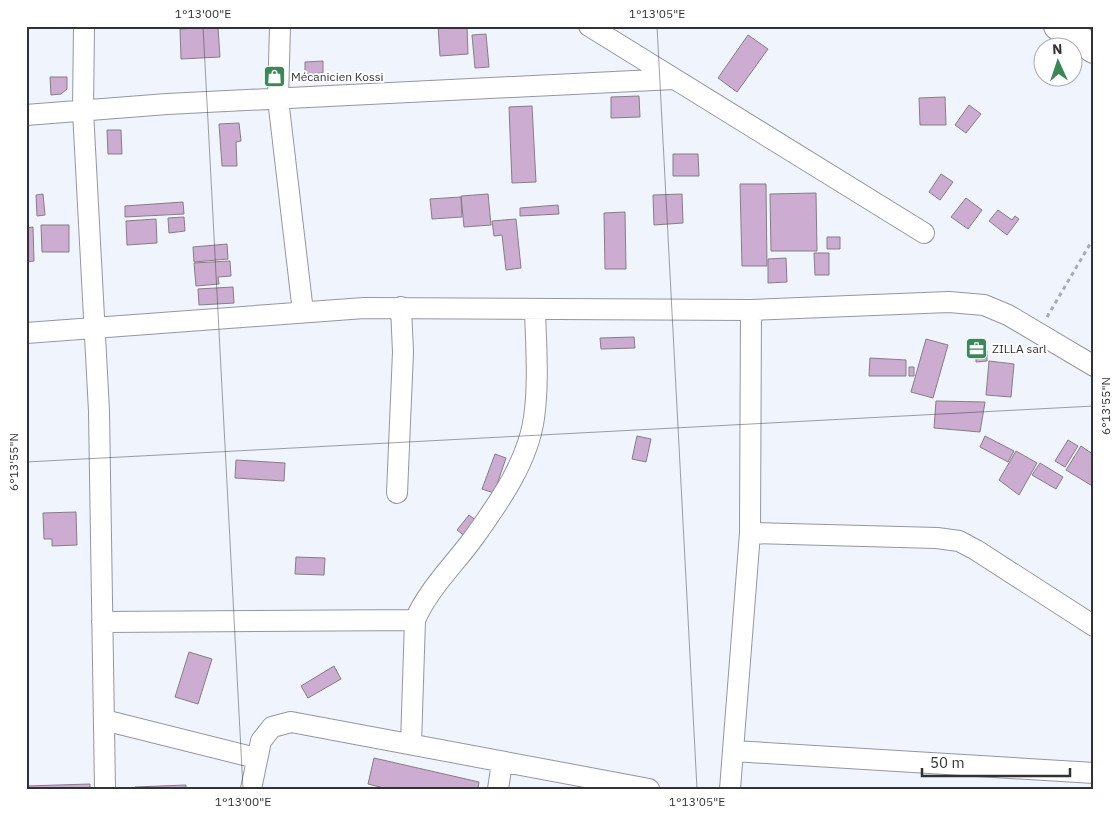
<svg xmlns="http://www.w3.org/2000/svg" width="1120" height="815" font-family="'IBM Plex Sans',sans-serif">
<style>
.building{fill:#cdacd1;stroke:#857e85}
.lines{fill:none;stroke-linecap:round;stroke-linejoin:round}
.street-casing{stroke:#9397a0;stroke-width:22}
.primary-casing{stroke:#9397a0;stroke-width:30}
.path{stroke:#a8acb2;stroke-width:3;stroke-dasharray:4 4;stroke-linecap:butt}
.street{stroke:#fff;stroke-width:20}
.primary{stroke:#fff;stroke-width:28}
.ticks{fill:none;stroke:#303235;stroke-width:1;stroke-opacity:0.45}
.labels{text-anchor:middle;stroke-width:4;stroke-linejoin:round;paint-order:stroke}
.poi-label{font-size:12px;fill:#303235;stroke:#fff;text-anchor:start}
.neatline{fill:none;stroke:#303235;stroke-width:2}
.ticks-label{font-size:12px;text-anchor:middle;fill:#303235}
</style>
<rect width="100%" height="100%" fill="#eff4fd"/>
<path class="building" d="M 438,26 L 467,26 L 468,54 L 440,56 Z
M 218,27 L 220,57 L 181,59 L 180,29 Z
M 486,34 L 489,67 L 475,68 L 472,35 Z
M 748,35 L 768,49 L 737,92 L 718,78 Z
M 323,61 L 323,73 L 305,74 L 305,62 Z
M 50,77 L 67,77 L 67,89 L 61,94 L 51,95 Z
M 639,96 L 640,117 L 611,118 L 611,97 Z
M 945,97 L 946,125 L 920,125 L 919,98 Z
M 969,105 L 981,114 L 966,133 L 955,125 Z
M 532,106 L 536,182 L 512,183 L 509,107 Z
M 239,123 L 241,141 L 236,142 L 237,166 L 222,166 L 219,124 Z
M 107,130 L 121,130 L 122,154 L 108,154 Z
M 673,154 L 698,154 L 699,176 L 673,176 Z
M 941,174 L 953,182 L 940,200 L 929,192 Z
M 740,184 L 766,184 L 767,266 L 742,266 Z
M 816,193 L 817,251 L 771,251 L 770,194 Z
M 43,194 L 45,215 L 37,216 L 36,195 Z
M 488,194 L 491,225 L 464,227 L 461,196 Z
M 682,194 L 683,223 L 654,225 L 653,195 Z
M 461,197 L 462,217 L 432,219 L 430,199 Z
M 966,198 L 982,210 L 968,229 L 951,217 Z
M 183,202 L 184,214 L 125,217 L 125,206 Z
M 558,205 L 559,214 L 520,216 L 520,208 Z
M 998,210 L 1012,220 L 1015,216 L 1019,219 L 1007,235 L 989,221 Z
M 625,212 L 626,269 L 605,269 L 604,213 Z
M 184,217 L 185,231 L 169,233 L 168,218 Z
M 156,219 L 157,243 L 127,245 L 126,221 Z
M 516,219 L 521,268 L 506,270 L 502,235 L 494,236 L 492,221 Z
M 41,225 L 69,225 L 69,252 L 42,252 Z
M 33,227 L 34,261 L 26,262 L 26,228 Z
M 827,237 L 840,237 L 840,249 L 827,249 Z
M 227,244 L 228,259 L 194,262 L 193,247 Z
M 814,253 L 829,253 L 829,275 L 815,275 Z
M 786,258 L 787,282 L 768,283 L 768,259 Z
M 230,261 L 231,276 L 218,277 L 219,284 L 196,286 L 194,263 Z
M 233,287 L 234,303 L 199,305 L 198,289 Z
M 634,337 L 635,348 L 601,349 L 600,338 Z
M 926,339 L 948,345 L 933,398 L 911,392 Z
M 976,349 L 987,351 L 987,361 L 976,362 Z
M 870,358 L 906,360 L 906,376 L 869,376 Z
M 989,361 L 1014,364 L 1011,397 L 986,395 Z
M 909,367 L 914,367 L 914,376 L 909,376 Z
M 936,401 L 985,402 L 980,432 L 934,428 Z
M 637,436 L 651,439 L 646,462 L 632,459 Z
M 985,436 L 1014,451 L 1008,462 L 980,447 Z
M 1068,440 L 1078,446 L 1065,467 L 1055,461 Z
M 1081,446 L 1094,455 L 1094,487 L 1066,470 Z
M 1016,451 L 1037,463 L 1019,495 L 999,480 Z
M 495,454 L 506,458 L 494,493 L 482,489 Z
M 236,460 L 285,463 L 284,481 L 235,478 Z
M 1040,463 L 1063,477 L 1056,489 L 1032,475 Z
M 76,512 L 77,545 L 52,546 L 52,539 L 44,539 L 43,513 Z
M 469,515 L 478,522 L 466,537 L 457,530 Z
M 296,557 L 325,558 L 324,575 L 295,574 Z
M 189,652 L 212,659 L 198,704 L 175,697 Z
M 334,666 L 341,679 L 308,698 L 301,686 Z
M 374,758 L 479,782 L 478,789 L 388,789 L 368,784 Z
M 90,784 L 90,789 L 26,789 L 26,786 Z
M 186,785 L 186,789 L 135,789 L 135,787 Z"/>
<g class="lines">
<defs>
<path id="street" d="M 84,26 L 83,111 L 99,411 L 105,789
M 280,26 L 278,99 L 303,312
M 589,26 L 924,233
M 26,115 L 167,104 L 674,79
M 26,333 L 364,308 L 751,310 L 949,302 L 984,305 L 1008,315 L 1094,366
M 397,493 L 403,352 L 401,307
M 750,533 L 937,538 L 959,541 L 976,550 L 1094,626
M 102,622 L 415,620
M 104,720 L 256,758
M 411,744 L 415,620 C 429,588 455,564 475,536 C 500,501 528,461 534,418 C 539,382 536,346 535,310
M 733,751 L 1094,773
M 251,789 L 261,741 L 272,727 L 291,722 L 649,789
M 498,789 L 502,763
M 730,789 L 750,533 L 751,310"/>
<path id="primary" d="M 1058,26 L 1094,49"/>
</defs>
<use href="#street" class="street-casing"/>
<use href="#primary" class="primary-casing"/>
<path class="path" d="M 1047,317 L 1090,244"/>
<use href="#street" class="street"/>
<use href="#primary" class="primary"/>
</g>
<path class="ticks" d="M 203,26 L 243,789M 657,26 L 697,789M 26,462 L 1094,406"/>
<defs>
<symbol id="shop-square" viewBox="-11 -11 22 22"><rect x="-9" y="-9" width="18" height="18" rx="4" fill="#398857" stroke="#fff"/><path d="M-5-2.5h2.3a2.7 3.5 0 0 1 5.4 0H5L5.5 6h-11ZM-1.5-2.5h3a1.5 2.3 0 0 0-3 0Z" fill="#fff"/></symbol>
<symbol id="office-square" viewBox="-11 -11 22 22"><rect x="-9" y="-9" width="18" height="18" rx="4" fill="#398857" stroke="#fff"/><path d="M-6-3h4V-5.5h4V-3h4V5H-6ZM-1-4.5V-3h2v-1.5ZM-6 0V1H6V0Z" fill="#fff"/></symbol>
</defs>
<g fill-rule="evenodd">
<use href="#shop-square" x="262" y="64" width="25" height="25"/>
<use href="#office-square" x="964" y="336" width="25" height="25"/>
</g>
<g class="labels">
<g class="poi-label">
<text x="291" y="81">Mécanicien Kossi</text>
<text x="992" y="353">ZILLA sarl</text>
</g>
</g>
<rect width="1120" height="815" fill="none" stroke="#ffffff" stroke-width="55"/>
<g transform="translate(1058 62) rotate(357)"><circle r="24" fill="#ffffff" stroke="#acadae"/>
<path d="M0-4L9 19L0 12L-9 19Z" fill="#398857"/>
<text y="-8" font-size="14" font-weight="bold" text-anchor="middle" fill="#303235">N</text>
</g>
<path d="M922 768v8h148v-8" fill="none" stroke="#303235" stroke-width="2.5"/>
<text x="930" y="768" font-size="15" fill="#303235" stroke="#ffffff" stroke-width="4" paint-order="stroke">50 m</text>
<rect x="28" y="28" width="1064" height="760" class="neatline"/>
<g class="ticks-label">
<text x="203" y="18">1°13'00"E</text>
<text x="657" y="18">1°13'05"E</text>
<text transform="translate(1106 406) rotate(-90)" y="4">6°13'55"N</text>
<text transform="translate(14 462) rotate(-90)" y="4">6°13'55"N</text>
<text x="243" y="806">1°13'00"E</text>
<text x="697" y="806">1°13'05"E</text>
</g>
</svg>
